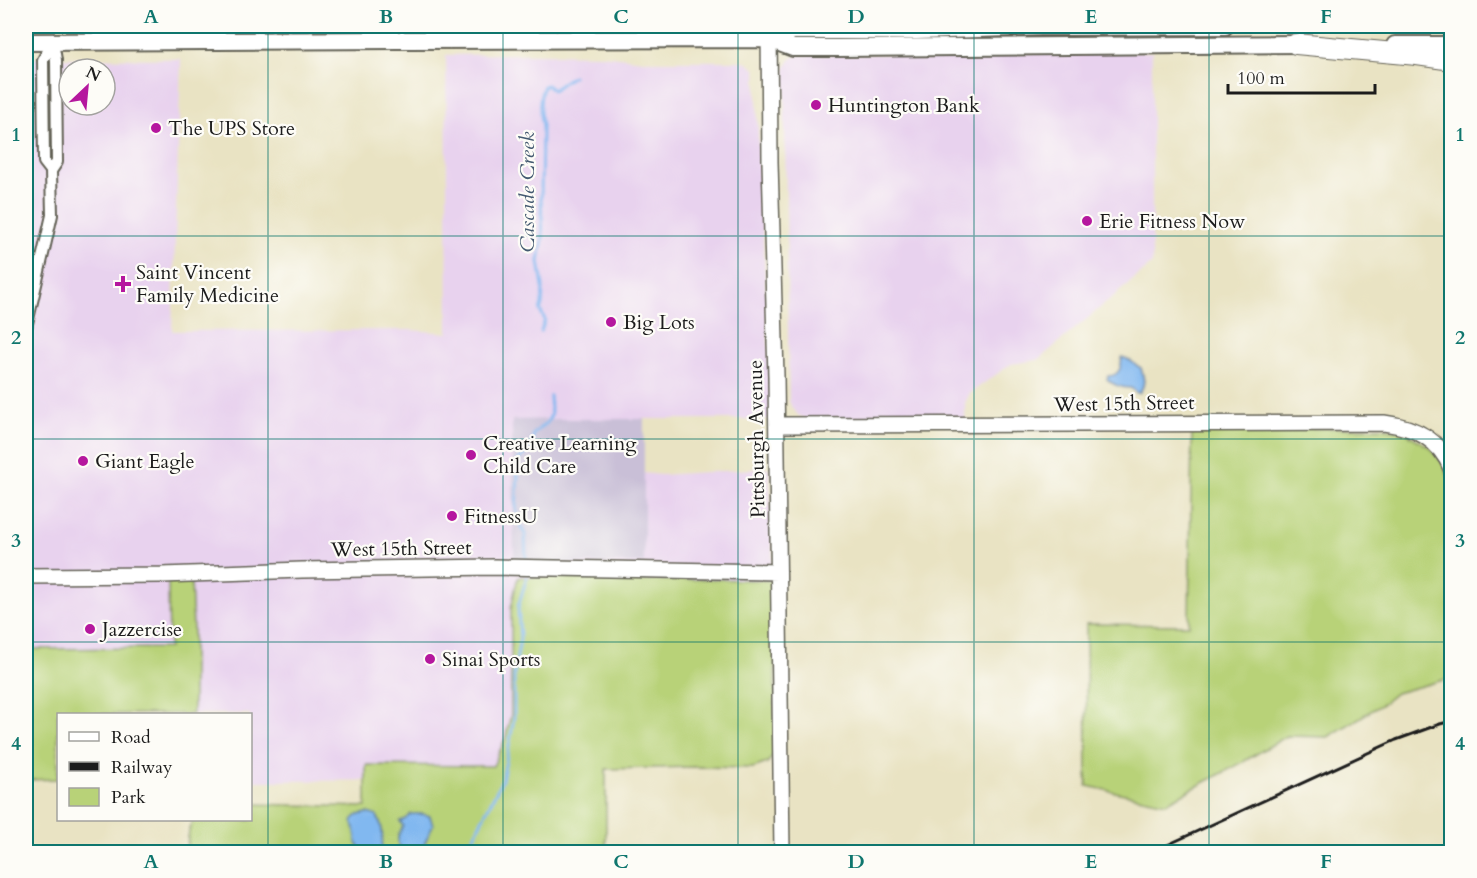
<svg xmlns="http://www.w3.org/2000/svg" width="1477" height="878" font-family="Cardo,serif">
<style>
.built{fill:#e8d2ee;fill-rule:evenodd}
.industrial{fill:#c9bfd7}
.green{fill:#b8d278;stroke:#6a774a;stroke-width:1.5}
.water{fill:#81b8f0;stroke:#4e6a86;stroke-width:1.5}
.lines{fill:none;stroke-linecap:round;stroke-linejoin:round}
.stream{stroke:#81b8f0;stroke-width:3}
.street-casing{stroke:#646256;stroke-width:14}
.secondary-casing{stroke:#646256;stroke-width:18}
.primary-casing{stroke:#646256;stroke-width:20}
.highway-casing{stroke:#646256;stroke-width:22}
.street{stroke:#fff;stroke-width:10}
.secondary{stroke:#fff;stroke-width:15}
.primary{stroke:#fff;stroke-width:16}
.highway{stroke:#fff;stroke-width:20}
.rail{stroke:#1c1c1c;stroke-width:3}
.grid{fill:none;stroke:#0f766e;stroke-width:1.5;stroke-opacity:0.55}
.poi-dot{fill:#b5179e;stroke:#fdfcf7;stroke-width:2}
.labels{text-anchor:middle;stroke-width:4.5;stroke-linejoin:round;paint-order:stroke}
.poi-label{font-size:20px;fill:#1c1c1c;stroke:#fdfcf7;text-anchor:start}
.street-label{font-size:20px;fill:#1c1c1c;stroke:#fdfcf7}
.water-label{font-size:21px;font-style:italic;fill:#445a71;stroke:#fdfcf7}
.neatline{fill:none;stroke:#0f766e;stroke-width:2}
.grid-label{font-size:20px;text-anchor:middle;font-weight:bold;fill:#0f766e}
</style>
<rect width="100%" height="100%" fill="#fdfcf7"/>
<filter id="ink" filterUnits="userSpaceOnUse"><feTurbulence type="fractalNoise" baseFrequency=".0167" numOctaves="2"/><feDisplacementMap in="SourceGraphic" scale="12" xChannelSelector="R" yChannelSelector="G"/><feConvolveMatrix kernelMatrix="1 2 1 2 8 2 1 2 1" color-interpolation-filters="sRGB"/></filter>
<filter id="wash" filterUnits="userSpaceOnUse"><feTurbulence type="fractalNoise" baseFrequency=".008" numOctaves="4" result="noise"/><feDisplacementMap in="SourceGraphic" scale="24" xChannelSelector="R" yChannelSelector="G"/><feGaussianBlur stdDeviation="1.35" result="paint"/><feColorMatrix in="noise" values="0 0 0 0 0 0 0 0 0 0 0 0 0 0 0 0 0 1.4 0 .05"/><feComposite in="paint" operator="in"/></filter>
<g filter="url(#wash)">
<rect width="100%" height="100%" fill="#e9e3c3"/>
<path class="built" d="M 170,26 L 271,26 L 271,29 L 170,31 Z
M 448,26 L 555,26 L 448,29 Z
M 1152,52 L 1152,264 L 1038,360 L 1011,364 L 970,393 L 965,403 L 965,420 L 808,420 L 798,415 L 792,408 L 789,401 L 785,128 L 785,72 L 786,66 L 790,60 L 797,55 Z
M 534,54 L 602,55 L 651,61 L 744,61 L 750,64 L 756,70 L 759,158 L 772,419 L 644,419 L 643,473 L 661,475 L 769,468 L 773,572 L 767,763 L 753,768 L 689,767 L 605,769 L 449,780 L 251,781 L 250,714 L 192,714 L 193,628 L 168,581 L 169,648 L 26,649 L 26,58 L 181,59 L 172,331 L 410,330 L 448,333 L 446,55 ZM 69,69 L 105,69 L 105,105 L 69,105 Z"/>
<path class="industrial" d="M 562,419 L 644,419 L 644,563 L 514,564 L 512,420 Z"/>
<path class="green" d="M 1381,428 L 1403,431 L 1431,448 L 1443,464 L 1451,482 L 1451,678 L 1396,693 L 1381,705 L 1328,737 L 1287,736 L 1241,763 L 1166,803 L 1087,786 L 1086,624 L 1189,625 L 1192,429 Z
M 570,576 L 612,577 L 635,581 L 710,579 L 762,580 L 775,581 L 775,754 L 767,763 L 753,768 L 697,767 L 606,769 L 606,852 L 590,850 L 576,851 L 502,850 L 491,852 L 186,852 L 189,831 L 193,820 L 250,820 L 251,804 L 366,807 L 366,765 L 493,766 L 505,739 L 511,715 L 511,608 L 517,580 L 519,577 Z
M 191,580 L 193,628 L 193,714 L 58,714 L 58,779 L 26,780 L 26,649 L 169,648 L 168,581 Z"/>
<path class="water" d="M 1122,357 C 1130,359 1134,364 1141,368 C 1144,378 1146,385 1139,393 L 1137,393 L 1131,388 C 1121,388 1114,386 1107,379 L 1108,376 C 1120,376 1121,367 1122,357 Z
M 368,813 L 377,816 C 383,826 383,836 382,847 L 377,852 L 363,852 C 354,845 357,832 352,821 C 355,815 361,814 368,813 Z
M 411,814 L 422,814 L 430,816 L 433,825 L 421,851 C 411,855 404,852 398,844 L 398,836 L 403,826 L 400,821 L 404,820 Z"/>
<g class="lines">
<path class="stream" d="M 541,331 L 545,320 L 540,310 L 542,305 L 543,287 L 539,261 L 543,238 L 541,200 L 542,125 C 539,115 539,95 544,86 L 547,85 L 553,90 L 565,81 L 573,76
M 526,559 L 525,534 L 521,527 L 516,508 L 518,476 L 516,469 L 519,459 L 526,454 L 532,442 L 534,434 L 540,428 L 547,423 L 551,415 L 550,396
M 468,852 L 473,838 L 502,780 L 510,741 L 514,717 L 514,675 L 520,638 L 518,607 L 527,577"/>
</g>
</g>
<g filter="url(#ink)">
<g class="lines">
<defs>
<path id="street" d="M 575,39 L 576,27
M 51,171 L 57,162 L 56,60 L 53,42
M 26,328 L 52,215 L 51,171 L 44,162 L 43,60 L 53,42"/>
<path id="secondary" d="M 769,26 L 770,162 L 776,376 L 782,852
M 777,425 L 1384,423 C 1415,427 1440,439 1452,470
M 26,576 L 162,575 L 302,570 L 494,567 L 778,572"/>
<path id="primary" d="M 769,39 L 793,31 L 916,31 L 1041,27 L 1225,26
M 26,42 L 400,40 L 769,39 L 793,48 L 837,48 L 1307,44
M 1395,45 L 1452,45"/>
<path id="highway" d="M 1296,44 L 1417,55 L 1452,60"/>
</defs>
<use href="#street" class="street-casing"/>
<use href="#secondary" class="secondary-casing"/>
<use href="#primary" class="primary-casing"/>
<use href="#highway" class="highway-casing"/>
<use href="#street" class="street"/>
<use href="#secondary" class="secondary"/>
<use href="#primary" class="primary"/>
<use href="#highway" class="highway"/>
<path class="rail" d="M 1152,852 L 1396,740 L 1440,724 L 1452,721"/>
</g>
</g>
<path class="grid" d="M 268,26 L 268,852M 503,26 L 503,852M 738,26 L 738,852M 974,26 L 974,852M 1209,26 L 1209,852M 26,236 L 1452,236M 26,439 L 1452,439M 26,642 L 1452,642"/>
<g class="poi-dot">
<circle cx="816" cy="105" r="6"/>
<circle cx="156" cy="128" r="6"/>
<circle cx="1087" cy="221" r="6"/>
<path d="M120 275h6v6h6v6h-6v6h-6v-6h-6v-6h6z"/>
<circle cx="611" cy="322" r="6"/>
<circle cx="471" cy="455" r="6"/>
<circle cx="83" cy="461" r="6"/>
<circle cx="452" cy="516" r="6"/>
<circle cx="90" cy="629" r="6"/>
<circle cx="430" cy="659" r="6"/>
</g>
<g class="labels">
<g class="poi-label">
<text x="828" y="112">Huntington Bank</text>
<text x="168" y="135">The UPS Store</text>
<text x="1099" y="228">Erie Fitness Now</text>
<text x="136" y="279">Saint Vincent<tspan x="136" dy="23">Family Medicine</tspan></text>
<text x="623" y="329">Big Lots</text>
<text x="483" y="450">Creative Learning<tspan x="483" dy="23">Child Care</tspan></text>
<text x="95" y="468">Giant Eagle</text>
<text x="464" y="523">FitnessU</text>
<text x="102" y="636">Jazzercise</text>
<text x="442" y="666">Sinai Sports</text>
</g>
<g class="street-label">
<text transform="translate(1124 403) rotate(-1)" y="7">West 15th Street</text>
<text transform="translate(756 439) rotate(-91)" y="7">Pittsburgh Avenue</text>
<text transform="translate(401 548) rotate(-1)" y="7">West 15th Street</text>
</g>
<g class="water-label">
<text transform="translate(527 192) rotate(-90)" y="7">Cascade Creek</text>
</g>
</g>
<rect width="1477" height="878" fill="none" stroke="#fdfcf7" stroke-width="66"/>
<rect x="57" y="713" width="195" height="108" fill="#fdfcf7" stroke="#a3a29f" stroke-width="1.5"/>
<rect x="69" y="732" width="30" height="9" fill="#ffffff" stroke="#a3a29f" stroke-width="1.5"/>
<text x="111" y="743" font-size="18" fill="#1c1c1c">Road</text>
<rect x="69" y="762" width="30" height="9" fill="#1c1c1c" stroke="#a3a29f" stroke-width="1.5"/>
<text x="111" y="773" font-size="18" fill="#1c1c1c">Railway</text>
<rect x="69" y="788" width="30" height="18" fill="#b8d278" stroke="#a3a29f" stroke-width="1.5"/>
<text x="111" y="803" font-size="18" fill="#1c1c1c">Park</text>
<g transform="translate(87 87) rotate(26)"><circle r="28" fill="#fdfcf7" stroke="#a3a29f" stroke-width="1.5"/>
<path d="M0-4.5L10 22L0 15L-10 22Z" fill="#b5179e"/>
<text y="-9" font-size="16" font-weight="bold" text-anchor="middle" fill="#1c1c1c">N</text>
</g>
<path d="M1228 84v9h147v-9" fill="none" stroke="#1c1c1c" stroke-width="3"/>
<text x="1237" y="84" font-size="18" fill="#1c1c1c" stroke="#fdfcf7" stroke-width="4.5" paint-order="stroke">100 m</text>
<rect x="33" y="33" width="1411" height="812" class="neatline"/>
<g class="grid-label">
<text x="151" y="23">A</text>
<text x="386" y="23">B</text>
<text x="621" y="23">C</text>
<text x="856" y="23">D</text>
<text x="1091" y="23">E</text>
<text x="1326" y="23">F</text>
<text x="16" y="141">1</text>
<text x="1460" y="141">1</text>
<text x="16" y="344">2</text>
<text x="1460" y="344">2</text>
<text x="16" y="547">3</text>
<text x="1460" y="547">3</text>
<text x="16" y="750">4</text>
<text x="1460" y="750">4</text>
<text x="151" y="868">A</text>
<text x="386" y="868">B</text>
<text x="621" y="868">C</text>
<text x="856" y="868">D</text>
<text x="1091" y="868">E</text>
<text x="1326" y="868">F</text>
</g>
</svg>
